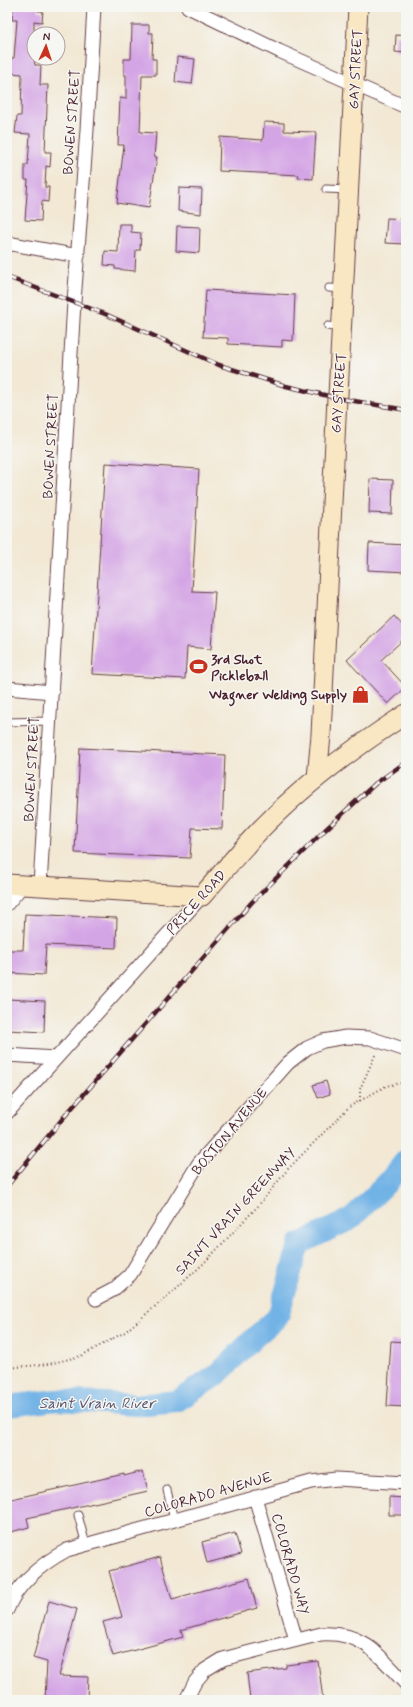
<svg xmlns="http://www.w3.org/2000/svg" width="413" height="1707" font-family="Mynerve,sans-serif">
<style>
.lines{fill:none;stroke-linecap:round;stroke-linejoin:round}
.river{stroke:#72b3e6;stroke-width:22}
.building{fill:#d4a5e5}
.lane-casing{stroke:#633d44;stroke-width:9}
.street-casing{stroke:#633d44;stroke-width:15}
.secondary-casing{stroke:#633d44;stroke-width:21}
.path{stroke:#633d44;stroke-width:2;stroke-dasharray:1 3;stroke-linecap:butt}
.lane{stroke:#fff;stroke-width:7}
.street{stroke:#fff;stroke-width:13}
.secondary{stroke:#f9e7c3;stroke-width:19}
.rail-casing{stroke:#4a1f2b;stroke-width:4.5}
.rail{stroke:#f6f6f2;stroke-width:3;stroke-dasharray:9;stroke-linecap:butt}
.labels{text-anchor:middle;stroke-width:3;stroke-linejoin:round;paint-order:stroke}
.street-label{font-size:14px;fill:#4a1f2b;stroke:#f6f6f2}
.poi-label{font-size:14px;font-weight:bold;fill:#4a1f2b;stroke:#f6f6f2;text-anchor:start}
.water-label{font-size:15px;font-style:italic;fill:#58536c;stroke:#f6f6f2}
</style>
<rect width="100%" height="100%" fill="#f6f6f2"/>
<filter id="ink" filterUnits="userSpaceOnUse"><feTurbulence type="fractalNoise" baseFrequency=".025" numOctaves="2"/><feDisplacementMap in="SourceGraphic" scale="8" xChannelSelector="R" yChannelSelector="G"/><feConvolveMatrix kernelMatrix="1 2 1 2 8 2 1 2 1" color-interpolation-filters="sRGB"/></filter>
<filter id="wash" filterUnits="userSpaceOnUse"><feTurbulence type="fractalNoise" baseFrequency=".012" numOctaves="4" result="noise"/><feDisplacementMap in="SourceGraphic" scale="16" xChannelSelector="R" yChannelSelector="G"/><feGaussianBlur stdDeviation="0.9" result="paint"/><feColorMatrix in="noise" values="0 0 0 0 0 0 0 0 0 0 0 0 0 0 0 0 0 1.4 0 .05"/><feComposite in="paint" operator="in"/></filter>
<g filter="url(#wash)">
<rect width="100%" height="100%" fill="#f2e8d4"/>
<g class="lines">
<path class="river" d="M 7,1406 L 57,1400 L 136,1405 L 177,1401 L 217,1375 L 255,1337 L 278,1317 L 299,1244 L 351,1219 L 387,1183 L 406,1160"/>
</g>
<g id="blocks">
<path class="building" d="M 13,7 L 38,7 L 38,11 L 43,11 L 42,22 L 34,21 L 34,59 L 35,65 L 41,65 L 40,85 L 48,85 L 45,152 L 51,152 L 50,167 L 46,166 L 45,187 L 49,187 L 48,202 L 42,201 L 41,221 L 25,220 L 28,180 L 25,180 L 25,165 L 28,165 L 30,134 L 15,133 L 17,116 L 21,116 L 22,74 L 10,73 L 11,58 L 14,58 L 17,20 L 12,20 Z
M 132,25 L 149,25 L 149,33 L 153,33 L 152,59 L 156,59 L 156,75 L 142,75 L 140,132 L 156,133 L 154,157 L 157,157 L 149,208 L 117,203 L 124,145 L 118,145 L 120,98 L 126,99 L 126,75 L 124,75 L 124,59 L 131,59 Z
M 396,35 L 406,36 L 406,53 L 395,52 Z
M 177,57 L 195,59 L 192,84 L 175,82 Z
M 264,122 L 284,123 L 284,131 L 316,132 L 313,179 L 298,178 L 299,175 L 219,171 L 220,137 L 263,140 Z
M 179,188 L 202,189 L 201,214 L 178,211 Z
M 387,218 L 406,219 L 406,244 L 385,243 Z
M 119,224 L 131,224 L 131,232 L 141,233 L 140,250 L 136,250 L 135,271 L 115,269 L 115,266 L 104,265 L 105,251 L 118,252 Z
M 177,226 L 200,227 L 199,253 L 176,251 Z
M 206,290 L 295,295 L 293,341 L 282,340 L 282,347 L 228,344 L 228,338 L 203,337 Z
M 105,463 L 199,469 L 192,591 L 215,592 L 211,649 L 187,647 L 185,679 L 92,674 Z
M 370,479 L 393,480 L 392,514 L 369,513 Z
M 369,543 L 406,545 L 406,572 L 368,570 Z
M 394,616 L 406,629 L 406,637 L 381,660 L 406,687 L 388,704 L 347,660 Z
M 80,748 L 225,755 L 222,829 L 192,828 L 190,858 L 75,853 Z
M 25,914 L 117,918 L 116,948 L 46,945 L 44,975 L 7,973 L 7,950 L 23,950 Z
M 7,999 L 45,1001 L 44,1032 L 7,1030 Z
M 326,1081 L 330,1094 L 318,1098 L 313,1085 Z
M 391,1341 L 406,1342 L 406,1407 L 387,1406 Z
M 143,1471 L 148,1491 L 27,1518 L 29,1527 L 11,1532 L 7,1515 L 7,1500 L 124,1474 L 124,1476 Z
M 389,1497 L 406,1498 L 406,1515 L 389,1515 Z
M 235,1533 L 241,1554 L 207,1563 L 202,1542 Z
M 160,1557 L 172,1599 L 249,1578 L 257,1608 L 181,1630 L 183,1637 L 113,1656 L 103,1622 L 122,1617 L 109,1571 Z
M 49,1601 L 77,1609 L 59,1676 L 88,1677 L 87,1700 L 45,1700 L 47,1662 L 33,1658 Z
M 318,1661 L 323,1700 L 250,1700 L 247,1673 L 286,1668 L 286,1665 Z"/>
</g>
</g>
<g filter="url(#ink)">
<use href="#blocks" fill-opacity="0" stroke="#633d44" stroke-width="1"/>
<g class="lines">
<defs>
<path id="lane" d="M 326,189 L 349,190
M 329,288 L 344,289
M 328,326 L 342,328
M 7,722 L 50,721
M 167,1490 L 174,1520
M 78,1515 L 86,1545
M 7,1586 L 17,1593"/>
<path id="street" d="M 188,7 L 279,51 L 406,107
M 7,243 L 78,256
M 7,688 L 52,692
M 40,886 L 74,302 L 87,130 L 94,7
M 7,904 L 23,885
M 7,1055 L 56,1058
M 7,1113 L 202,896
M 96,1299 L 113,1290 L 130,1275 L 199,1163 L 288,1063 L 307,1048 L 323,1041 L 346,1037 L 370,1038 L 406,1050
M 255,1497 L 296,1640
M 7,1610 C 18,1582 41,1564 67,1550 L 311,1482 L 336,1479 L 406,1483
M 186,1700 L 195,1682 L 205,1670 L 223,1659 L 321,1634 C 364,1631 379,1656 406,1684"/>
<path id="secondary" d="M 317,778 L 321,735 L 337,398 L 338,395 L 358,7
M 7,884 L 202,896 C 224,871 246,843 271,819 C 311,779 358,745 406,714"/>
</defs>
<use href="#lane" class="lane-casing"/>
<use href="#street" class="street-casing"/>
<use href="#secondary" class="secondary-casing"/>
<path class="path" d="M 360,1101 L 360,1089 L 376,1053
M 7,1368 L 49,1364 L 81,1356 L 125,1332 L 171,1293 L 203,1264 L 258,1206 L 288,1169 L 349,1107 L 386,1086 L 406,1082"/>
<use href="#lane" class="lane"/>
<use href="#street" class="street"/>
<use href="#secondary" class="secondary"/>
<defs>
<path id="rail" d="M 7,277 L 105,314 L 219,365 L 286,386 L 337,398 L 406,410
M 7,1186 L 64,1117 L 252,902 L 325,830 L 376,783 L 406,762"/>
</defs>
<use href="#rail" class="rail-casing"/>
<use href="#rail" class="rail"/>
</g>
</g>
<defs>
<symbol id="stadium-bare" viewBox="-9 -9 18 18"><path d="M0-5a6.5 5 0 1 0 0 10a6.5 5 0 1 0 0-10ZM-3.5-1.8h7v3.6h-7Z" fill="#c8321e" stroke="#f6f6f2" stroke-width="2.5" paint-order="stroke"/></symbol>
<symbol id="shop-bare" viewBox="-9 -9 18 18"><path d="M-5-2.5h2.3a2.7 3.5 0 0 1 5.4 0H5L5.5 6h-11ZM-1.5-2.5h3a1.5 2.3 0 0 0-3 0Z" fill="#c8321e" stroke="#f6f6f2" stroke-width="2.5" paint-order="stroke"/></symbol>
</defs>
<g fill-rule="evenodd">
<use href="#stadium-bare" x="186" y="654" width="25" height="25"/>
<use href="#shop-bare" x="348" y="682" width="25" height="25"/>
</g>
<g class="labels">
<g class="street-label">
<text transform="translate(355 69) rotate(-87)" y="5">GAY STREET</text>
<text transform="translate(71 122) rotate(-86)" y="5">BOWEN STREET</text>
<text transform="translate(338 393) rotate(-86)" y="5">GAY STREET</text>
<text transform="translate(50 446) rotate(-87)" y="5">BOWEN STREET</text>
<text transform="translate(31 769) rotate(-87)" y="5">BOWEN STREET</text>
<text transform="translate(196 902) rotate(-48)" y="5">PRICE ROAD</text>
<text transform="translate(229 1131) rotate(-50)" y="5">BOSTON AVENUE</text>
<text transform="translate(235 1211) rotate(-47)" y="5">SAINT VRAIN GREENWAY</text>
<text transform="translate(208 1494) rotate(-16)" y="5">COLORADO AVENUE</text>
<text transform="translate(291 1564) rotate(74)" y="5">COLORADO WAY</text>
</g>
<g class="poi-label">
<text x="211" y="664">3rd Shot<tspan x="211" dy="16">Pickleball</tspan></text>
<text x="347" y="699" text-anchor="end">Wagner Welding Supply</text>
</g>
<g class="water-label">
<text x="97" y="1408">Saint Vrain River</text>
</g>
</g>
<rect width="413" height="1707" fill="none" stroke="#f6f6f2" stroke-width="24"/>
<g transform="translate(46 46) rotate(3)"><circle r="19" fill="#f6f6f2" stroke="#b1a0a2"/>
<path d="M0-3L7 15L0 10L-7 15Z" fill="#c8321e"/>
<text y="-6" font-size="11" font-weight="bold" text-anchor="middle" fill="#4a1f2b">N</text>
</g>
</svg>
